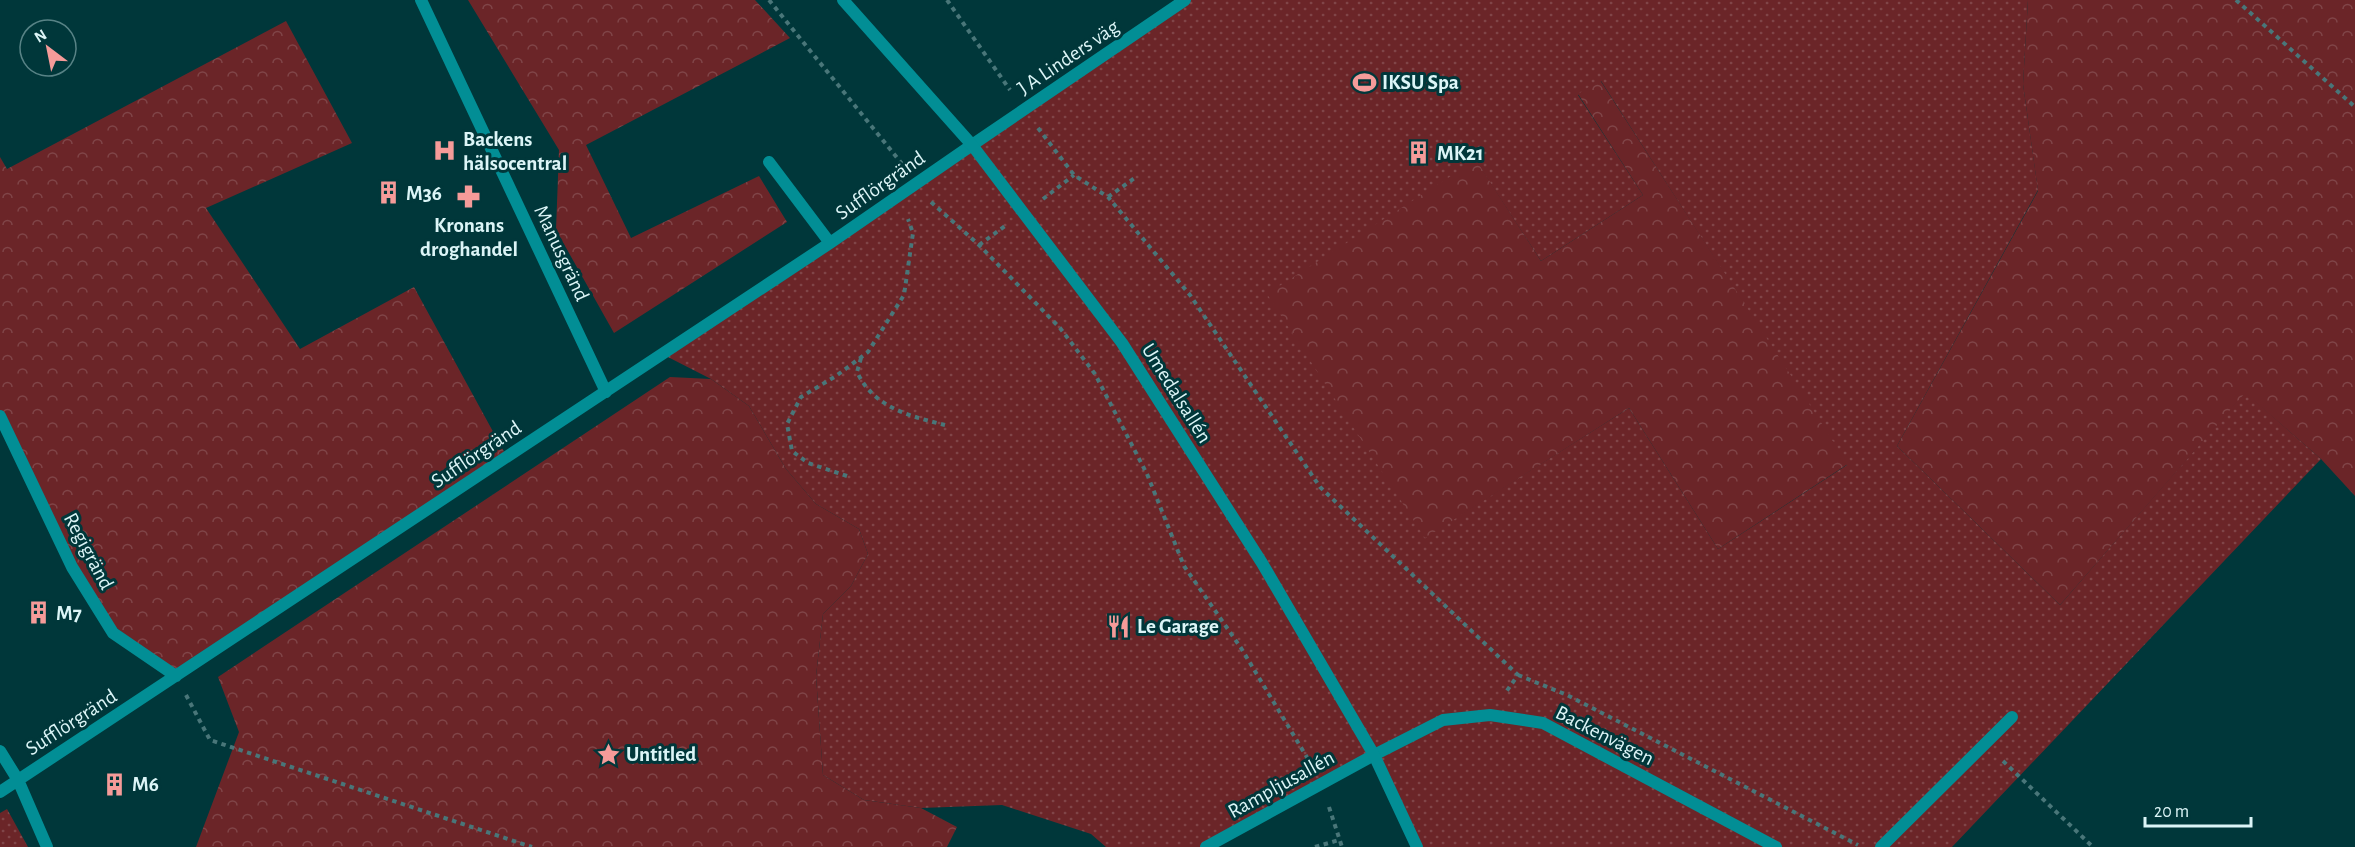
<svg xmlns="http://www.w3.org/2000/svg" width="2355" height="847" font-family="'Alegreya Sans',sans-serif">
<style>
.grass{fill:url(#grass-dots);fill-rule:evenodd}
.forest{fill:url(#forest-crowns)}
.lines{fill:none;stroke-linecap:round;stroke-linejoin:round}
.path{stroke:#497679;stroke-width:4;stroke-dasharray:4.5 4.5;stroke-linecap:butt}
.service{stroke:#028e95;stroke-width:12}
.minor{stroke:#028e95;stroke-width:12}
.tertiary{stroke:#028e95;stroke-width:12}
.labels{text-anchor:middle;stroke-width:6;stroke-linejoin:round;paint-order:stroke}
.street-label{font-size:21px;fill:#dcf5f7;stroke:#00373a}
.poi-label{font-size:21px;font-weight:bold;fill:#dcf5f7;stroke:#00373a;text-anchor:start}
</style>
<defs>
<pattern id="grass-dots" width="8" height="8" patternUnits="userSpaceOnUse" patternTransform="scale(1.5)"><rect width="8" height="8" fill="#6b2528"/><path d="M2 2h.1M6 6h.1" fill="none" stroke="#804548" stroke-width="1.8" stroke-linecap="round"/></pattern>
<pattern id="forest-crowns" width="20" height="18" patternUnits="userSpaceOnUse" patternTransform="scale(1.5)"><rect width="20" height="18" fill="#6b2528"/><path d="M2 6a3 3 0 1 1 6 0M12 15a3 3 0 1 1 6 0" fill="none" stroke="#804548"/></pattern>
</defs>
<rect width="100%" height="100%" fill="#00373a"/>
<path class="grass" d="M 1185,0 L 2028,0 L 2023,84 L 2038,190 L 1897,446 L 2060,605 L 2245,392 L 2321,459 L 1952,847 L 1417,847 L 1374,755 L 1206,847 L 1106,847 L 1091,834 L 1002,805 L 921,808 L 864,800 L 823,775 L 816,676 L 823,614 L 851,586 L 868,554 L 859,529 L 816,504 L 786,469 L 749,406 L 711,379 L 662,354 ZM 1601,81 L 1847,465 L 1718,549 L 1629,408 L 1425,537 L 1476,161 L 1541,261 L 1643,195 L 1578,95 Z
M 7,809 L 28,847 L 0,847 L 0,813 Z"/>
<path class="forest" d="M 468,0 L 755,0 L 790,38 L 586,145 L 631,238 L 759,176 L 787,222 L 614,333 L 556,230 L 559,150 Z
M 2028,0 L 2355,0 L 2355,496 L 2321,459 L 2245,393 L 2060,605 L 1897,446 L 2038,191 L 2023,84 Z
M 286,21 L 352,143 L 206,208 L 300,349 L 414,287 L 508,459 L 176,676 L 103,617 L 0,416 L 0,157 L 7,169 Z
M 1600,80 L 1848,464 L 1718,549 L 1629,408 L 1425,538 L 1267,294 L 1476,160 L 1541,261 L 1643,195 L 1578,94 Z
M 670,377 L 711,379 L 749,406 L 786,469 L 816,504 L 859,529 L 868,554 L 851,586 L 823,614 L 816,676 L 823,775 L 864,800 L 921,808 L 957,827 L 947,847 L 196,847 L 239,732 L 218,677 Z"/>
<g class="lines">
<path class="path" d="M 769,0 L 903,165
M 947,0 L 1010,90
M 2236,0 L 2355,107
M 1038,128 L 1074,175 L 1108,197 L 1190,295 L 1320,487 L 1518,675 L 1506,692
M 1108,197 L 1136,177
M 1043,199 L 1074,175
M 931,202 L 979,245 L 1060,328 L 1095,374 L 1147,474 L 1184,566 L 1241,648 L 1311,764
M 979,245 L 1005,226
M 861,358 L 857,372 C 874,408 910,416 945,425
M 847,476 L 808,463 L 792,451 L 787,424 L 801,397 L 836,376 L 868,352 L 904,295 L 913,233 L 908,219
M 1518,675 L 1567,695 L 1858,845
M 186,695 L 210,740 L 532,847
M 2003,761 L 2093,847
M 1329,807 L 1342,847
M 1315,847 L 1339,840"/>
<path class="service" d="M 421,0 L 606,392
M 769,162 L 830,243
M 0,416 L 72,567 L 113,633 L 176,676
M 0,751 L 18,780 L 47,847
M 0,792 L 830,243 L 972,145
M 1881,847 L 2012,717"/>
<path class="minor" d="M 972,145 L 1185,0
M 1206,847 L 1374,755 L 1443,720 L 1490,715 L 1543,723 L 1776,847"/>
<path class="tertiary" d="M 843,0 L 972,145 L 1122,343 L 1262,563 L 1374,755 L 1417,847"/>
</g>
<defs>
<symbol id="stadium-bare" viewBox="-9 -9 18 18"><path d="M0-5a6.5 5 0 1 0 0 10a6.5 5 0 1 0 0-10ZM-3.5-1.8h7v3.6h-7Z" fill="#f59b99" stroke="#00373a" stroke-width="2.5" paint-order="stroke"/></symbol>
<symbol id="hospital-bare" viewBox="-9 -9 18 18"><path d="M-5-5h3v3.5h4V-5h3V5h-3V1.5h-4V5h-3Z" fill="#f59b99" stroke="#00373a" stroke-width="2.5" paint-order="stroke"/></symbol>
<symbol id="building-bare" viewBox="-9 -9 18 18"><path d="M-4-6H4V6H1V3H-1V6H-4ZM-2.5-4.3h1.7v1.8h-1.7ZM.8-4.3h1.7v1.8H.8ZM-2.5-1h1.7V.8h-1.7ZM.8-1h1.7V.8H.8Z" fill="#f59b99" stroke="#00373a" stroke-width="2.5" paint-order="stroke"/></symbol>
<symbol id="pharmacy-bare" viewBox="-9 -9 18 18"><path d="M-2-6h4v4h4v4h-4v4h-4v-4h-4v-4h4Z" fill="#f59b99" stroke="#00373a" stroke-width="2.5" paint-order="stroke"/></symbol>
<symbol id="restaurant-bare" viewBox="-9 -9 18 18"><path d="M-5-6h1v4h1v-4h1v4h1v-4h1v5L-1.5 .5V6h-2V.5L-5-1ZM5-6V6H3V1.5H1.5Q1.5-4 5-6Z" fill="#f59b99" stroke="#00373a" stroke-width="2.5" paint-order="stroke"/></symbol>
<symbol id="sight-bare" viewBox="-9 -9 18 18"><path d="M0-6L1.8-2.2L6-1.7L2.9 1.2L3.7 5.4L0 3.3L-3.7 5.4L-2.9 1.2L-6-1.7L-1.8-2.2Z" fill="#f59b99" stroke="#00373a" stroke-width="2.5" paint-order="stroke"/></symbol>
</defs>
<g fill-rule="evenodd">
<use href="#stadium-bare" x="1348" y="66" width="33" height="33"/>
<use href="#hospital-bare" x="428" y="134" width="33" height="33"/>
<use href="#building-bare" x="1402" y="136" width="33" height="33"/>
<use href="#building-bare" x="372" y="176" width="33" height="33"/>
<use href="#pharmacy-bare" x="452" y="180" width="33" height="33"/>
<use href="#building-bare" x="22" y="596" width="33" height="33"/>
<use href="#restaurant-bare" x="1102" y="610" width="33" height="33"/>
<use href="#sight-bare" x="592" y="738" width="33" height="33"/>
<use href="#building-bare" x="98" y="768" width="33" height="33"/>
</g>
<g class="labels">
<g class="street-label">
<text transform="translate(1068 57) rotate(-34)" y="7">J A Linders väg</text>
<text transform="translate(880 185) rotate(-35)" y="7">Sufflörgränd</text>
<text transform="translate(562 253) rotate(65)" y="7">Manusgränd</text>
<text transform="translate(1177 393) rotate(58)" y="7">Umedalsallén</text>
<text transform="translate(476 454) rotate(-34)" y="7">Sufflörgränd</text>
<text transform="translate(89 551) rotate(62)" y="7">Regigränd</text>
<text transform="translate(71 722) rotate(-33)" y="7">Sufflörgränd</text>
<text transform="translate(1605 735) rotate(27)" y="7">Backenvägen</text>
<text transform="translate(1281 784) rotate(-29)" y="7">Rampljusallén</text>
</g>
<g class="poi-label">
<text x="1382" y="89">IKSU Spa</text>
<text x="463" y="146">Backens<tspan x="463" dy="24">hälsocentral</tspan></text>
<text x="1437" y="160">MK21</text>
<text x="406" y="200">M36</text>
<text x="469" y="232" text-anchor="middle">Kronans<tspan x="469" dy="24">droghandel</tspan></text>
<text x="56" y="620">M7</text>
<text x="1137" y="633">Le Garage</text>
<text x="626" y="761">Untitled</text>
<text x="132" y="791">M6</text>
</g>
</g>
<g transform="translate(48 48) rotate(328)"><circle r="28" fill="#00373a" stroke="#588386" stroke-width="1.5"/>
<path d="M0-4.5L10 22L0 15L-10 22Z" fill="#f59b99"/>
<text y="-9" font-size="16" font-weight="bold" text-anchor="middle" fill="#dcf5f7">N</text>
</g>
<path d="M2145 817v9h106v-9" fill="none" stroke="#dcf5f7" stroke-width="3"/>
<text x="2154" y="817" font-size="18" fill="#dcf5f7" stroke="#00373a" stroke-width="4.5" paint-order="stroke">20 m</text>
</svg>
